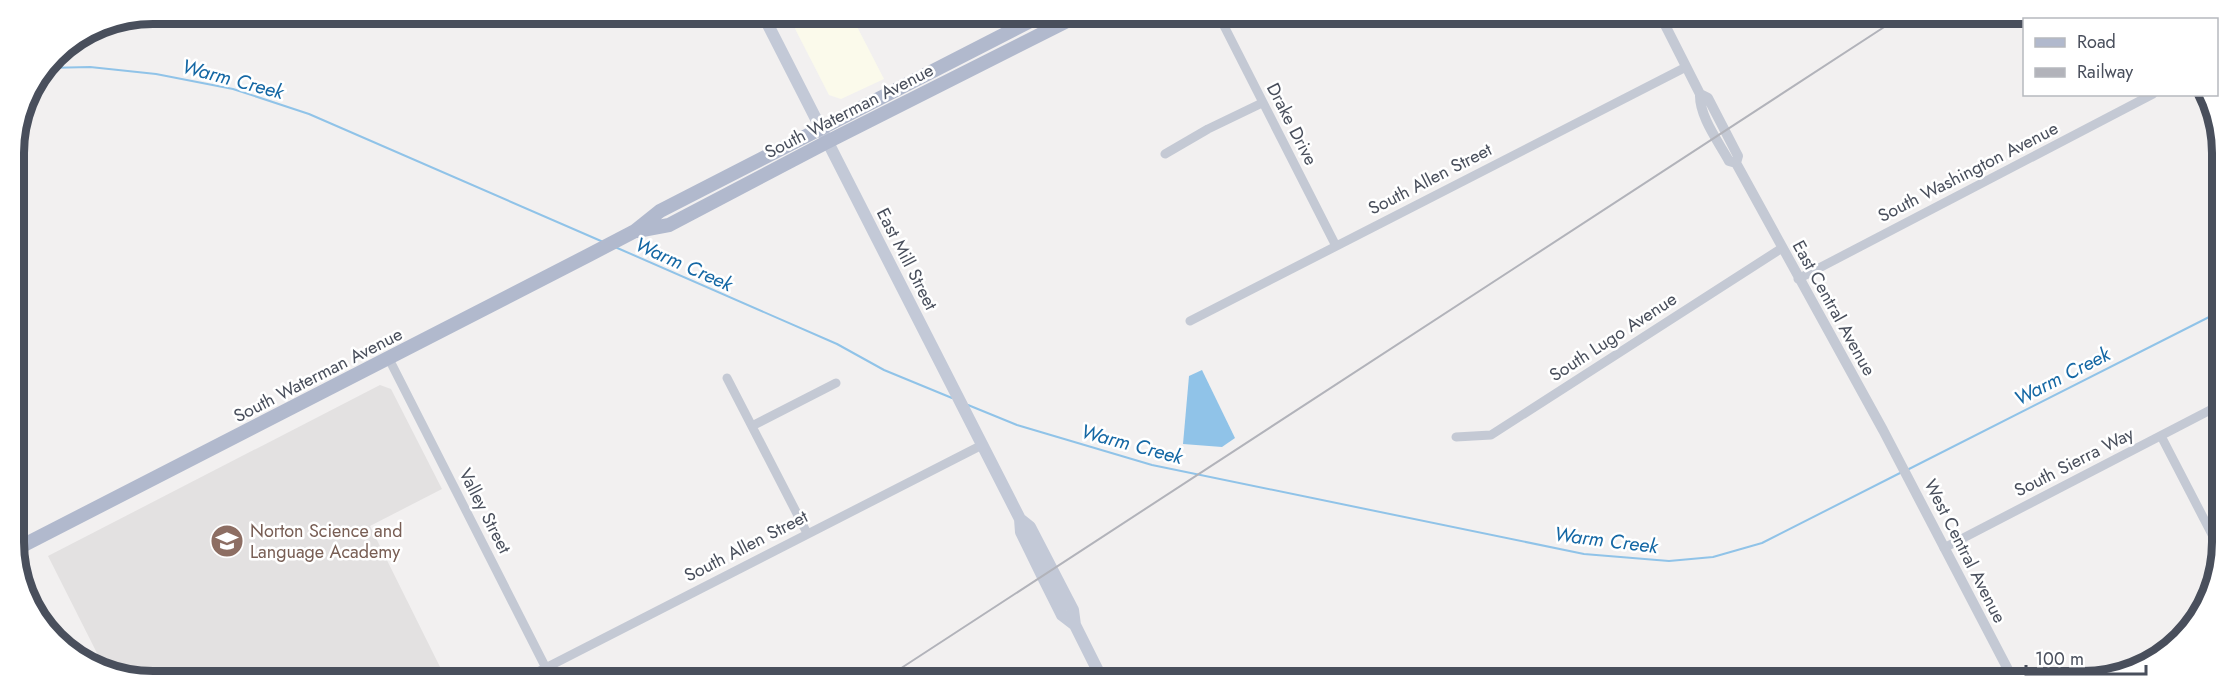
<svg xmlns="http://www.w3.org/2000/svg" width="2236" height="695" font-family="Jost,sans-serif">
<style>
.commercial{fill:#fbfaeb}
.education{fill:#e3e1e1}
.water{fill:#90c3e8}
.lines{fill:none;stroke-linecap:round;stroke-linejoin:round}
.stream{stroke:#90c3e8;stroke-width:2}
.minor{stroke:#c4c9d4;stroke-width:9}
.tertiary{stroke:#c4c9d4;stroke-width:10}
.secondary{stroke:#c3c9d7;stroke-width:12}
.primary{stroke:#b1b9cd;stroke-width:14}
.rail{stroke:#b2b3ba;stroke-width:2}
.labels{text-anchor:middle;stroke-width:5;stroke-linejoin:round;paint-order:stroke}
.street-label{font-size:18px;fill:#494f5c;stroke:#fff}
.education-label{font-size:18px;fill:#785e54;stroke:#fff;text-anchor:start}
.water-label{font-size:20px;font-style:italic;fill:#1467a4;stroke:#fff}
.rim{fill:none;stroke:#494f5c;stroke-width:8}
</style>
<rect width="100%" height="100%" fill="#f2f0f0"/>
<path class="commercial" d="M 788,15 L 851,15 L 884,79 L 841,99 L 829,95 Z"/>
<path class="education" d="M 380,385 L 391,389 L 442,489 L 370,526 L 445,677 L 117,677 L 105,669 L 48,556 Z"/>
<path class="water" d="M 1202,370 L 1235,438 L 1222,447 L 1183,444 L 1189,376 Z"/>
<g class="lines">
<path class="stream" d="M 46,68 L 90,67 L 156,74 L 233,89 L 309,114 L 601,241
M 615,247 L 837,344 L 884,370 L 952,398
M 968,405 L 1017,425 L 1152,465 L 1584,554 L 1669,561 L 1713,557 L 1762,543 L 1902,472
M 1907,470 L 2219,312"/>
<path class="minor" d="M 1219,16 L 1336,246
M 1165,154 L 1208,129 L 1262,103
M 1798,279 L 2153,94
M 1190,321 L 1686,67
M 389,359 L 551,678
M 727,378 L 807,533
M 752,426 L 836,383
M 2161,436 L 2218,546
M 1456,437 L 1491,435 L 1782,248
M 1944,548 L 2218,406
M 526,678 L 982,445"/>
<path class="tertiary" d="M 1661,17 L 1700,94 C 1699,116 1718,141 1729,161 L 1736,163
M 1700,94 L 1708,98 L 1738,156 L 1736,163 L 1883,430 L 2014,681"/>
<path class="secondary" d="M 763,15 L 1020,519 L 1021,532 L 1043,577 L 1062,615 L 1075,625
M 1020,519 L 1030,527 L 1073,610 L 1075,625 L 1102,679"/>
<path class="primary" d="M 637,231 L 669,225 L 827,142 L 1077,16
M 16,549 L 589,255 L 635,231 L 660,211 L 1040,16"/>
<path class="rail" d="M 886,678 L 1898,18"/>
</g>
<defs>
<symbol id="school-disc" viewBox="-11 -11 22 22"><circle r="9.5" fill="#8d6e63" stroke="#fff"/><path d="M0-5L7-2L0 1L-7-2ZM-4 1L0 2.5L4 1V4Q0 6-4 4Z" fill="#fff"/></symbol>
</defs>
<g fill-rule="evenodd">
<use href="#school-disc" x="208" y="522" width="38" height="38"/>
</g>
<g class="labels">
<g class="street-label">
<text transform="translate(849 111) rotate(-27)" y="6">South Waterman Avenue</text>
<text transform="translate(1292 124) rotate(63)" y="6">Drake Drive</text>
<text transform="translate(1968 172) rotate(-27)" y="6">South Washington Avenue</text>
<text transform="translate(1430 179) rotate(-27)" y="6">South Allen Street</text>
<text transform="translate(907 259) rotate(63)" y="6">East Mill Street</text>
<text transform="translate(1834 308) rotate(61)" y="6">East Central Avenue</text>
<text transform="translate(1613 337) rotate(-33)" y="6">South Lugo Avenue</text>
<text transform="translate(318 375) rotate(-27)" y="6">South Waterman Avenue</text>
<text transform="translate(2074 462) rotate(-27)" y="6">South Sierra Way</text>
<text transform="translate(485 511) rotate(63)" y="6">Valley Street</text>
<text transform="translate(746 546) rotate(-27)" y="6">South Allen Street</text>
<text transform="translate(1965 551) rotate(63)" y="6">West Central Avenue</text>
</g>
<g class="education-label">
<text x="250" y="537">Norton Science and<tspan x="250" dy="21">Language Academy</tspan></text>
</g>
<g class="water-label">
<text transform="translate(233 79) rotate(15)" y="7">Warm Creek</text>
<text transform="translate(684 264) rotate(24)" y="7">Warm Creek</text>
<text transform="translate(2062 376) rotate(-27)" y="7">Warm Creek</text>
<text transform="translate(1132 444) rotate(15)" y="7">Warm Creek</text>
<text transform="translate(1606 540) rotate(7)" y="7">Warm Creek</text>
</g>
</g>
<path d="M0 0H2236V695H0ZM153 24H2083A129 129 0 0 1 2212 153V542A129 129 0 0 1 2083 671H153A129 129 0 0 1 24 542V153A129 129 0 0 1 153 24Z" fill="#fff" fill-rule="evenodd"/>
<path class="rim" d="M153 24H2083A129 129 0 0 1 2212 153V542A129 129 0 0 1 2083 671H153A129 129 0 0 1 24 542V153A129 129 0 0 1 153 24Z"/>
<rect x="2023" y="18" width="195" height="78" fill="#ffffff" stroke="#b6b9be" stroke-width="1.5"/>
<rect x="2035" y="38" width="30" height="9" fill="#b1b9cd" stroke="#b6b9be" stroke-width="1.5"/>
<text x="2077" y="48" font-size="18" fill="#494f5c">Road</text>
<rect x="2035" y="68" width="30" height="9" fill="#b2b3ba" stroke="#b6b9be" stroke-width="1.5"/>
<text x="2077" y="78" font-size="18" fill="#494f5c">Railway</text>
<path d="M2026 665v9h120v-9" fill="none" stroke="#494f5c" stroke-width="3"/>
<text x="2035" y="665" font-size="18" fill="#494f5c" stroke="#ffffff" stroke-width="4.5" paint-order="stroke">100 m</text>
</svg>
